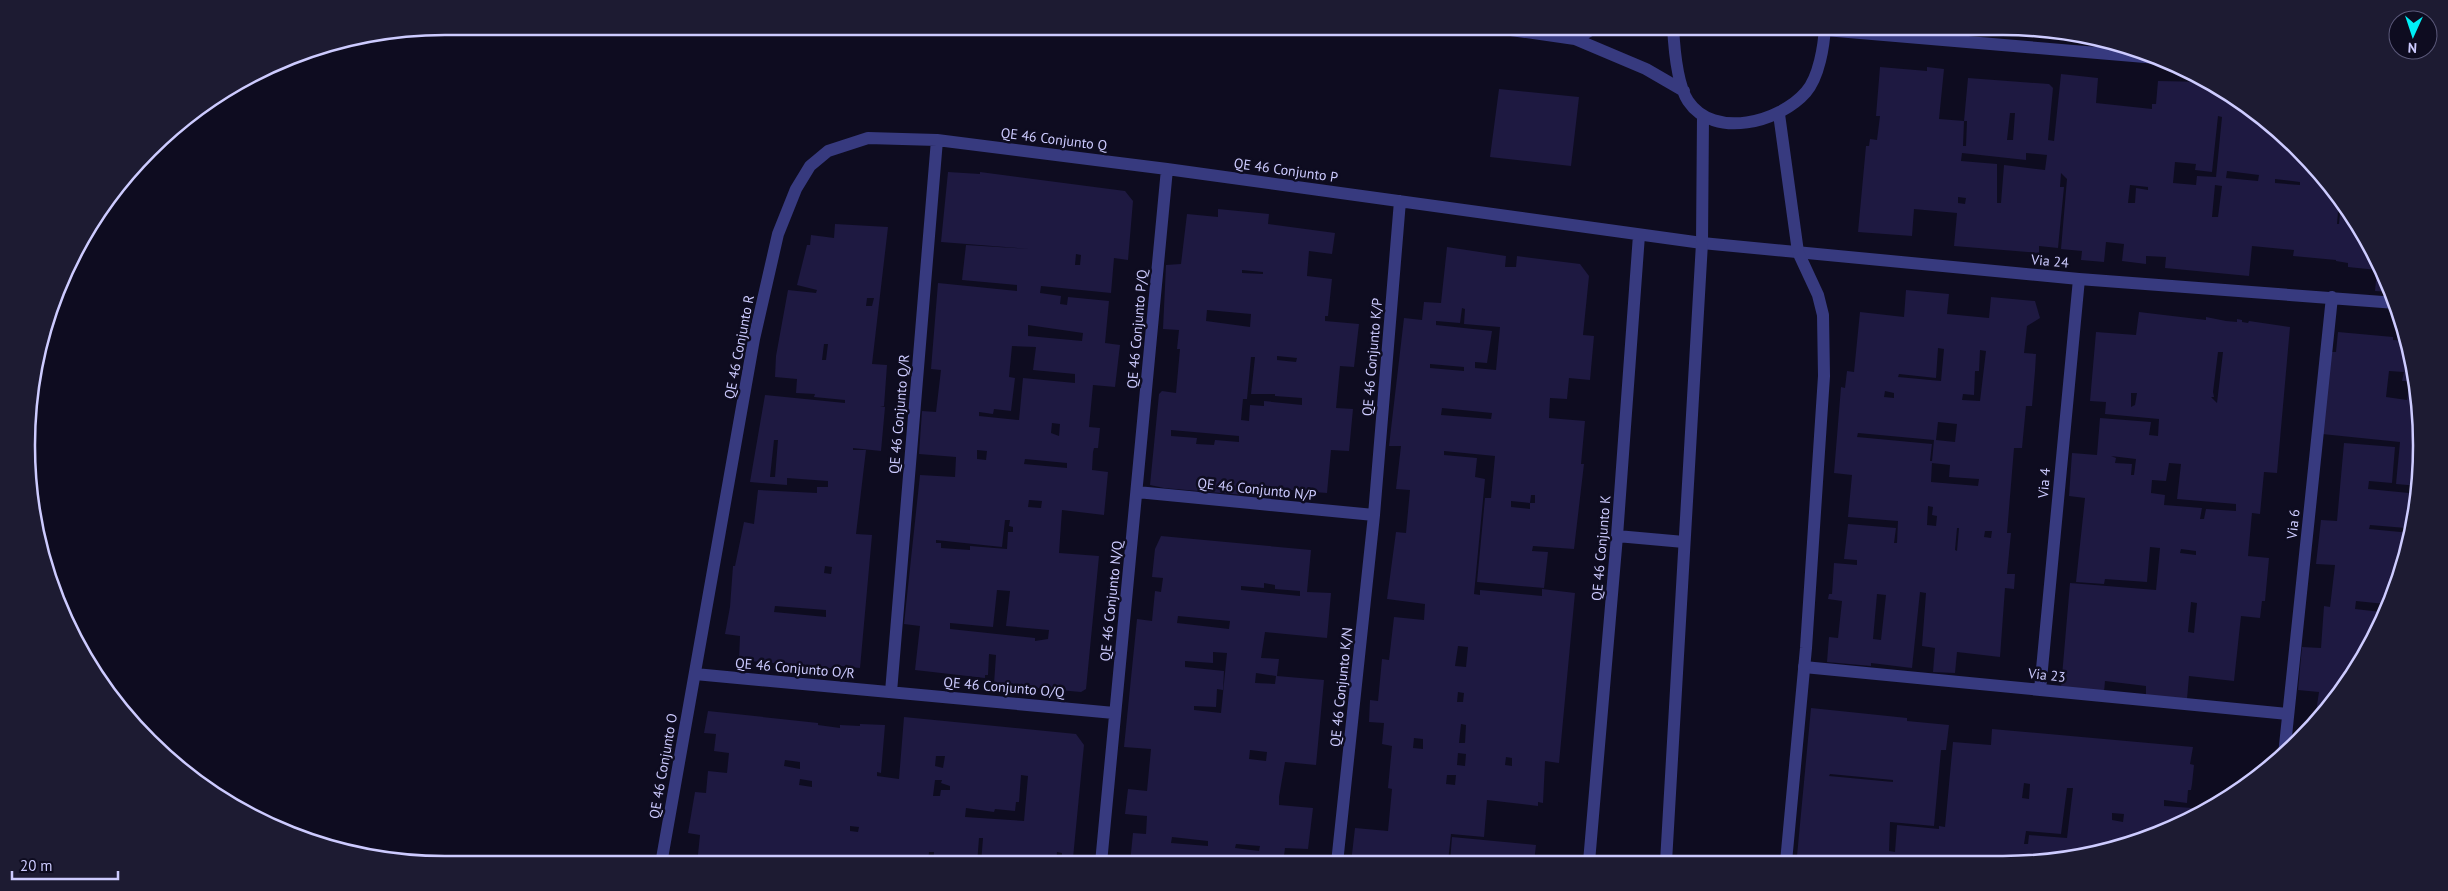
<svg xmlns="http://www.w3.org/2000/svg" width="2448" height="891" font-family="'PT Sans',sans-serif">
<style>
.building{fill:#1e1941;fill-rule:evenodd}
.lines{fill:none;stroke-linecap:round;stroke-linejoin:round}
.minor{stroke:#373a7f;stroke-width:12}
.tertiary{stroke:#373a7f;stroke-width:12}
.labels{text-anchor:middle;stroke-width:5;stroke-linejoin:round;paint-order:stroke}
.street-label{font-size:14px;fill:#cdcbff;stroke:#0e0c20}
.rim{fill:none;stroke:#cdcbff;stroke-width:2.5}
</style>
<rect width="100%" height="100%" fill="#0e0c20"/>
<path class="building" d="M 1880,67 L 1927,71 L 1927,67 L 1944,69 L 1939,119 L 1964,121 L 1963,146 L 1966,146 L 1967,121 L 1964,121 L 1968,78 L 2049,84 L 2053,88 L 2048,140 L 2054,141 L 2061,74 L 2098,78 L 2096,103 L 2152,109 L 2152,104 L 2156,104 L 2158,81 L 2208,82 L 2258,113 L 2318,169 L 2339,199 L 2337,224 L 2339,224 L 2341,202 L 2366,236 L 2391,292 L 2375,291 L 2377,270 L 2348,267 L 2348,263 L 2336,261 L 2336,260 L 2293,256 L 2294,250 L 2252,246 L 2249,276 L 2165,268 L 2166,257 L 2146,256 L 2146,264 L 2122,261 L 2124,244 L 2106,242 L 2104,262 L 2081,260 L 2082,251 L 2061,249 L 2067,179 L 2061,173 L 2060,187 L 2064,187 L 2058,248 L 2039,246 L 2039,253 L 1954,246 L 1957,213 L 1914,209 L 1912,236 L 1858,232 L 1866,146 L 1869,146 L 1870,139 L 1877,140 L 1880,116 L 1876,116 ZM 2010,113 L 2015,113 L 2013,140 L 2007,140 ZM 2218,116 L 2222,117 L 2216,177 L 2197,176 L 2196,185 L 2173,183 L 2175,162 L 2196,164 L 2195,170 L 2212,172 ZM 1962,153 L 2026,160 L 2026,153 L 2047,155 L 2045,170 L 2004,165 L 2001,203 L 1997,203 L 1997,164 L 1961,161 ZM 2227,171 L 2259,175 L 2258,181 L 2226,178 ZM 2275,179 L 2300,182 L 2300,185 L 2275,183 ZM 2130,185 L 2148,187 L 2148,190 L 2136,188 L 2135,203 L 2128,203 ZM 2215,185 L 2222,186 L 2218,217 L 2212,217 ZM 1958,197 L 1966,198 L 1965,204 L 1958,203 Z
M 1499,89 L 1579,97 L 1571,166 L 1490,157 Z
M 948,172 L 980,174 L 980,172 L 1125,191 L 1133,201 L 1128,260 L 1114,258 L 1111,293 L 1041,286 L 1040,293 L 1061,296 L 1060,304 L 1067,305 L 1068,297 L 1109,301 L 1105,343 L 1120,345 L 1115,387 L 1093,385 L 1089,427 L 1100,428 L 1098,448 L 1094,448 L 1093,452 L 1092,470 L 1108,472 L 1104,515 L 1062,510 L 1059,553 L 1099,556 L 1086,689 L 1081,692 L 994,684 L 996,655 L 989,654 L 988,675 L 985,675 L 985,678 L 915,670 L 920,626 L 904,624 L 920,475 L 955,477 L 956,457 L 919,454 L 922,411 L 936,412 L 941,370 L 931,369 L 938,283 L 1017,291 L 1017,285 L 962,280 L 966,245 L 1030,249 L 941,242 ZM 1076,254 L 1081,255 L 1080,265 L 1075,265 ZM 1028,325 L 1083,333 L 1082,341 L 1028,336 ZM 1012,346 L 1036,347 L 1033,370 L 1075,374 L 1075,383 L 1023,378 L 1019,420 L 979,416 L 979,412 L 993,414 L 994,409 L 1011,411 L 1015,378 L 1009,377 ZM 1052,423 L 1060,424 L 1059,436 L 1051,433 ZM 977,450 L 987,451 L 986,460 L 977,459 ZM 1025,459 L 1067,463 L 1067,468 L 1024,464 ZM 1029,500 L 1042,501 L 1041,508 L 1028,507 ZM 1005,520 L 1010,520 L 1009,526 L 1013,527 L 1013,532 L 1008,532 L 1007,549 L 970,546 L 970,550 L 941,548 L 941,543 L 936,543 L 936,540 L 1002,547 ZM 997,590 L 1010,591 L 1006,626 L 1049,630 L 1048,639 L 1035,641 L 1035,638 L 950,629 L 950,623 L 993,627 Z
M 1218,209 L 1269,214 L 1268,224 L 1335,233 L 1332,254 L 1309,251 L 1307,276 L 1332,279 L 1328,316 L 1325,316 L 1325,321 L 1359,324 L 1354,367 L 1340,366 L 1336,408 L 1353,409 L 1349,451 L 1331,450 L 1327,493 L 1278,489 L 1278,498 L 1164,488 L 1150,485 L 1159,394 L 1162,391 L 1176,393 L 1180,349 L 1177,349 L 1179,330 L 1163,329 L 1166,265 L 1181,264 L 1187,214 L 1218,217 ZM 1242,270 L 1263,272 L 1263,274 L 1242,273 ZM 1207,310 L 1251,314 L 1250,327 L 1206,321 ZM 1277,356 L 1297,358 L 1296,362 L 1277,360 ZM 1251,357 L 1255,357 L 1251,394 L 1275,394 L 1275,396 L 1302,398 L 1302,405 L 1264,401 L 1264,406 L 1250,405 L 1249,421 L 1241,420 L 1243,399 L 1247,399 ZM 1171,430 L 1239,436 L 1239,442 L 1215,440 L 1214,445 L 1196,444 L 1197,438 L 1171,436 Z
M 835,224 L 888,227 L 872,364 L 887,365 L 884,406 L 880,406 L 885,407 L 881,451 L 853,448 L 853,450 L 866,450 L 856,534 L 872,535 L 860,668 L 840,666 L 839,669 L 739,660 L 740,636 L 725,634 L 730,607 L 733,566 L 735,566 L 744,522 L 754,524 L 758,490 L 817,493 L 817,487 L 828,487 L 828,481 L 787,478 L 787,485 L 750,482 L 765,395 L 845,403 L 845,400 L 814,397 L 815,394 L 796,393 L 797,379 L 775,377 L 776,356 L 788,290 L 816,293 L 817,290 L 797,285 L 807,245 L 810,245 L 811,235 L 834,238 ZM 867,298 L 874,298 L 872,306 L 866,306 ZM 824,344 L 828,344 L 826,360 L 822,360 ZM 774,440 L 778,440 L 775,477 L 770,477 ZM 825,566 L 832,567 L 831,574 L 824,573 ZM 775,606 L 826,610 L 826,617 L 774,612 Z
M 1447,247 L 1506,256 L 1505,267 L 1516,267 L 1517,256 L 1580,264 L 1589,276 L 1583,335 L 1594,336 L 1590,380 L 1569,378 L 1567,399 L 1550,398 L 1549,418 L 1585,421 L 1581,464 L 1584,464 L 1574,549 L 1533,546 L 1532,551 L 1548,552 L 1544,588 L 1477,582 L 1485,498 L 1491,498 L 1495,456 L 1444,451 L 1444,455 L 1477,458 L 1475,477 L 1485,479 L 1474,594 L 1480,595 L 1480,590 L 1542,596 L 1542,589 L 1575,593 L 1559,763 L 1545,761 L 1543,803 L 1538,802 L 1538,806 L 1487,800 L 1484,837 L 1451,834 L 1448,862 L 1351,863 L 1355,828 L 1388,831 L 1392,789 L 1388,788 L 1392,746 L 1382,744 L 1384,723 L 1369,722 L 1370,700 L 1378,701 L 1382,659 L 1389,660 L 1394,617 L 1424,620 L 1425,604 L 1387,599 L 1396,532 L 1406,533 L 1410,490 L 1396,489 L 1401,446 L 1389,446 L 1404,318 L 1422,320 L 1424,302 L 1441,303 ZM 1462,308 L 1465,309 L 1464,324 L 1500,327 L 1496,370 L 1475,368 L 1475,362 L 1487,363 L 1492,331 L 1436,325 L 1436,321 L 1460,323 ZM 1430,364 L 1464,367 L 1464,371 L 1430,368 ZM 1442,408 L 1492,413 L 1491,419 L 1441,415 ZM 1531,495 L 1535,495 L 1535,503 L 1530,503 L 1530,509 L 1511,507 L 1511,501 L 1530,503 ZM 1458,646 L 1468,647 L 1466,667 L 1455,666 ZM 1458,692 L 1464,693 L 1463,702 L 1457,702 ZM 1461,724 L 1466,725 L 1465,743 L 1459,743 ZM 1414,738 L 1423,739 L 1423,749 L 1413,748 ZM 1458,753 L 1466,754 L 1465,766 L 1457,765 ZM 1506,757 L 1512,758 L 1512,766 L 1505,765 ZM 1447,775 L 1456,775 L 1455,785 L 1446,784 Z
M 1906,290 L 1949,294 L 1947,314 L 1989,318 L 1991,297 L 2035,301 L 2040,318 L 2027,326 L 2024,353 L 2036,354 L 2035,371 L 2032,406 L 2026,406 L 2022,448 L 2014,448 L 2007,533 L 2011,533 L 2007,574 L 2015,574 L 2014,589 L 2005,588 L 2000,657 L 1957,652 L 1955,673 L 1933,672 L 1935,648 L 1922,646 L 1926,593 L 1920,592 L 1912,668 L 1871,663 L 1871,666 L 1827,662 L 1829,637 L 1838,638 L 1842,601 L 1828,599 L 1829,594 L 1832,594 L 1834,563 L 1857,565 L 1857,560 L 1844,559 L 1848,524 L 1896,528 L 1894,543 L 1897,543 L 1898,521 L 1848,517 L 1852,475 L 1834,473 L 1841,387 L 1845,388 L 1847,371 L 1854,372 L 1860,312 L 1904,317 ZM 1938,348 L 1944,349 L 1941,381 L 1898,377 L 1899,374 L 1936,378 ZM 1980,350 L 1986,351 L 1980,401 L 1962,400 L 1963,394 L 1974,395 L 1975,371 L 1979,371 ZM 1885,391 L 1894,393 L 1894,398 L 1884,397 ZM 1938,422 L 1957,424 L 1955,442 L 1936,440 ZM 1858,433 L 1934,440 L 1932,461 L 1930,461 L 1932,444 L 1857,437 ZM 1932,463 L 1950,465 L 1949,477 L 1979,479 L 1978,486 L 1931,482 ZM 1928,506 L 1933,507 L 1932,515 L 1937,516 L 1936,526 L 1927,525 ZM 1957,528 L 1959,528 L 1957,551 L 1955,550 ZM 1985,531 L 1992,531 L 1991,538 L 1984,537 ZM 1877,594 L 1886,595 L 1881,640 L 1873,639 Z
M 2139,312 L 2206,320 L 2206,317 L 2226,321 L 2237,322 L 2237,319 L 2242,320 L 2242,322 L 2248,323 L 2249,321 L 2290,327 L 2277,473 L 2264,472 L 2260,514 L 2252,513 L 2248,556 L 2269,558 L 2265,601 L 2262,601 L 2260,618 L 2241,616 L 2234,681 L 2189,676 L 2187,699 L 2146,696 L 2146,686 L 2105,681 L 2104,692 L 2061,688 L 2070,583 L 2156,590 L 2160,548 L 2150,547 L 2147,582 L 2105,579 L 2104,584 L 2076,582 L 2085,498 L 2069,496 L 2072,453 L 2097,455 L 2100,418 L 2151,422 L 2149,435 L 2158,436 L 2159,419 L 2105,414 L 2106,402 L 2090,401 L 2096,332 L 2136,335 ZM 2218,352 L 2223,352 L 2217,403 L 2211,397 L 2214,397 L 2213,392 ZM 2131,393 L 2137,393 L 2135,405 L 2131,407 ZM 2111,456 L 2136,459 L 2134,475 L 2131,475 L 2132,464 L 2115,463 L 2116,458 ZM 2169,463 L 2181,464 L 2177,499 L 2236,504 L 2236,511 L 2206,509 L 2204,519 L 2200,519 L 2202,508 L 2164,505 L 2165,495 L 2151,493 L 2152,480 L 2166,481 ZM 2181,549 L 2196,551 L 2196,555 L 2180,553 ZM 2191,602 L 2197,603 L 2194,633 L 2188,632 Z
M 2338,332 L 2393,337 L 2393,340 L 2407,341 L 2413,368 L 2411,381 L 2402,381 L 2404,372 L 2389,371 L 2386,397 L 2407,400 L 2409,389 L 2418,391 L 2421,473 L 2419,486 L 2396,484 L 2400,442 L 2322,434 L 2331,352 L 2336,352 Z
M 2344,443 L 2395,447 L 2392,483 L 2369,481 L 2368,489 L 2409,493 L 2406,528 L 2370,525 L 2369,529 L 2411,533 L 2411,535 L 2407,554 L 2385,604 L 2356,601 L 2355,609 L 2381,612 L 2351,678 L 2315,719 L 2319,692 L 2298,690 L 2302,647 L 2321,648 L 2324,606 L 2330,607 L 2335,565 L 2316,564 L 2321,520 L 2337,521 Z
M 1161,536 L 1311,550 L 1307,592 L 1331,593 L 1327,638 L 1265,632 L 1261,658 L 1279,659 L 1277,676 L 1324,680 L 1316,765 L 1285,762 L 1279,797 L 1279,805 L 1313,808 L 1308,849 L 1285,848 L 1283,863 L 1130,863 L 1133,833 L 1146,834 L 1147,816 L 1125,814 L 1128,789 L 1147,791 L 1151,749 L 1124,747 L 1137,619 L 1152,621 L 1155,591 L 1161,592 L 1163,578 L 1152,577 L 1155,549 ZM 1264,583 L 1275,585 L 1275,589 L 1300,591 L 1300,596 L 1241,590 L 1241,586 L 1264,588 ZM 1178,616 L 1230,621 L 1229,629 L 1177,623 ZM 1213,652 L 1227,653 L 1221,713 L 1194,710 L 1194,706 L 1216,707 L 1217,689 L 1223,690 L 1224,671 L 1185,667 L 1185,661 L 1213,663 ZM 1256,673 L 1276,676 L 1275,684 L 1255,683 ZM 1250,750 L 1267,752 L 1266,761 L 1249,759 ZM 1172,837 L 1208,841 L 1208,846 L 1171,843 ZM 1236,844 L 1260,846 L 1259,851 L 1235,848 Z
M 1811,708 L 1907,718 L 1907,721 L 1949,725 L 1946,750 L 1941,750 L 1934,826 L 1890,822 L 1889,851 L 1895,852 L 1897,825 L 1939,829 L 1939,826 L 1945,827 L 1953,742 L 1991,745 L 1992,729 L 2193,747 L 2190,764 L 2194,765 L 2192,784 L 2191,790 L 2188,790 L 2187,803 L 2164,800 L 2164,806 L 2206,809 L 2188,822 L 2058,861 L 1800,862 L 1800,856 L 1797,856 ZM 1830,774 L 1893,780 L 1893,782 L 1829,776 ZM 2024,783 L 2030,784 L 2029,799 L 2022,798 ZM 2067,788 L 2073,788 L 2067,838 L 2029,835 L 2028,844 L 2024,844 L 2026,831 L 2061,834 ZM 2112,813 L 2124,814 L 2123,822 L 2112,820 Z
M 708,711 L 818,723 L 818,725 L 840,728 L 840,725 L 860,726 L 860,724 L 885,725 L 881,773 L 877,772 L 877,776 L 899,779 L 904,717 L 1076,734 L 1084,745 L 1073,858 L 1062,856 L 1062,853 L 1057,852 L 1056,863 L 981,864 L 983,838 L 979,838 L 977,864 L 933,864 L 934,852 L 929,852 L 928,864 L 697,864 L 700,835 L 688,833 L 695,792 L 706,793 L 708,771 L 727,773 L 729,753 L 714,751 L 716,734 L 704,733 ZM 936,756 L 945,756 L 943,768 L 935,766 ZM 785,760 L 800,762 L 800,769 L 784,766 ZM 1021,775 L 1028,776 L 1024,821 L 965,817 L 966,808 L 994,812 L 995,809 L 1015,811 L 1016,802 L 1019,802 ZM 800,779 L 812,781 L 812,787 L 799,785 ZM 935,780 L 942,780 L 941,783 L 950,786 L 950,790 L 941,790 L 940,796 L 933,796 ZM 850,826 L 859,827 L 858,832 L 850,831 Z
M 2295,732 L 2303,733 L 2294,743 Z
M 1452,837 L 1536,845 L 1534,862 L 1450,862 Z"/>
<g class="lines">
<path class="minor" d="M 1137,492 L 1374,515
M 1617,536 L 1684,542
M 1804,667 L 2288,714
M 695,674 L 1114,713
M 2040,690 L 2079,279
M 891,692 L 937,140
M 2284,755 L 2332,297
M 1589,862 L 1617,536 L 1639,235
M 1101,863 L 1167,169
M 1337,863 L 1374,515 L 1400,201
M 661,864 L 754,339 L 778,234 L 796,189 L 810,166 L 828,151 L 868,138 L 937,140 L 1167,169 L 1702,243 L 2079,279 L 2396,303"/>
<path class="tertiary" d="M 1483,26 L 1575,39 L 1646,69 L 1684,91
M 1673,26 C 1674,46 1677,84 1688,101 C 1714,140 1780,122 1806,92 C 1819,77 1824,46 1825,26
M 1825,30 L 2157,58
M 1575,39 L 1598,26
M 1779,114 L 1798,252 L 1818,295 L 1823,315 L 1824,376 L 1806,648 L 1786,862
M 1666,862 L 1702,243 L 1703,116"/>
</g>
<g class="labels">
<g class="street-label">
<text transform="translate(1054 139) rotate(7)" y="5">QE 46 Conjunto Q</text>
<text transform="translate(1286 170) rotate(8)" y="5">QE 46 Conjunto P</text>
<text transform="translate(2050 261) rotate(5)" y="5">Via 24</text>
<text transform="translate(1137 329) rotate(-85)" y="5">QE 46 Conjunto P/Q</text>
<text transform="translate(739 347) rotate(-79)" y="5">QE 46 Conjunto R</text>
<text transform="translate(1372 357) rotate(-85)" y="5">QE 46 Conjunto K/P</text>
<text transform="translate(899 414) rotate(-85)" y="5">QE 46 Conjunto Q/R</text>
<text transform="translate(2044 483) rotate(-85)" y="5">Via 4</text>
<text transform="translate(1257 489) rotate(6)" y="5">QE 46 Conjunto N/P</text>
<text transform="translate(2293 524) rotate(-84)" y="5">Via 6</text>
<text transform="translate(1601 548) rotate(-85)" y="5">QE 46 Conjunto K</text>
<text transform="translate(1111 601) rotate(-84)" y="5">QE 46 Conjunto N/Q</text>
<text transform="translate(795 668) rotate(5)" y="5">QE 46 Conjunto O/R</text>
<text transform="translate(2047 675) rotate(6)" y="5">Via 23</text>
<text transform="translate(1004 687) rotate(5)" y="5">QE 46 Conjunto O/Q</text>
<text transform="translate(1341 687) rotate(-84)" y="5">QE 46 Conjunto K/N</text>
<text transform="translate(663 766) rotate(-80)" y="5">QE 46 Conjunto O</text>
</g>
</g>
<path d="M0 0H2448V891H0ZM445 35H2003A410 410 0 0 1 2413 445V446A410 410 0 0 1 2003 856H445A410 410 0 0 1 35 446V445A410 410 0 0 1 445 35Z" fill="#1d1b32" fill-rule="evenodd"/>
<path class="rim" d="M445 35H2003A410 410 0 0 1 2413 445V446A410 410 0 0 1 2003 856H445A410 410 0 0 1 35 446V445A410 410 0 0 1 445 35Z"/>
<g transform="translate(2413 35) rotate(183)"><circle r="24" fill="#0e0c20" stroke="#5a5879"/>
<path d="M0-4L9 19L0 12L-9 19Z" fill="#00f0f6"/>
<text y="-8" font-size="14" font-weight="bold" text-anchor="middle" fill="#cdcbff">N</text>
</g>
<path d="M12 871v8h106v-8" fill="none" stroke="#cdcbff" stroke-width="2.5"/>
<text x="20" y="871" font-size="15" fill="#cdcbff" stroke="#0e0c20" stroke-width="4" paint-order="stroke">20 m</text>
</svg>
